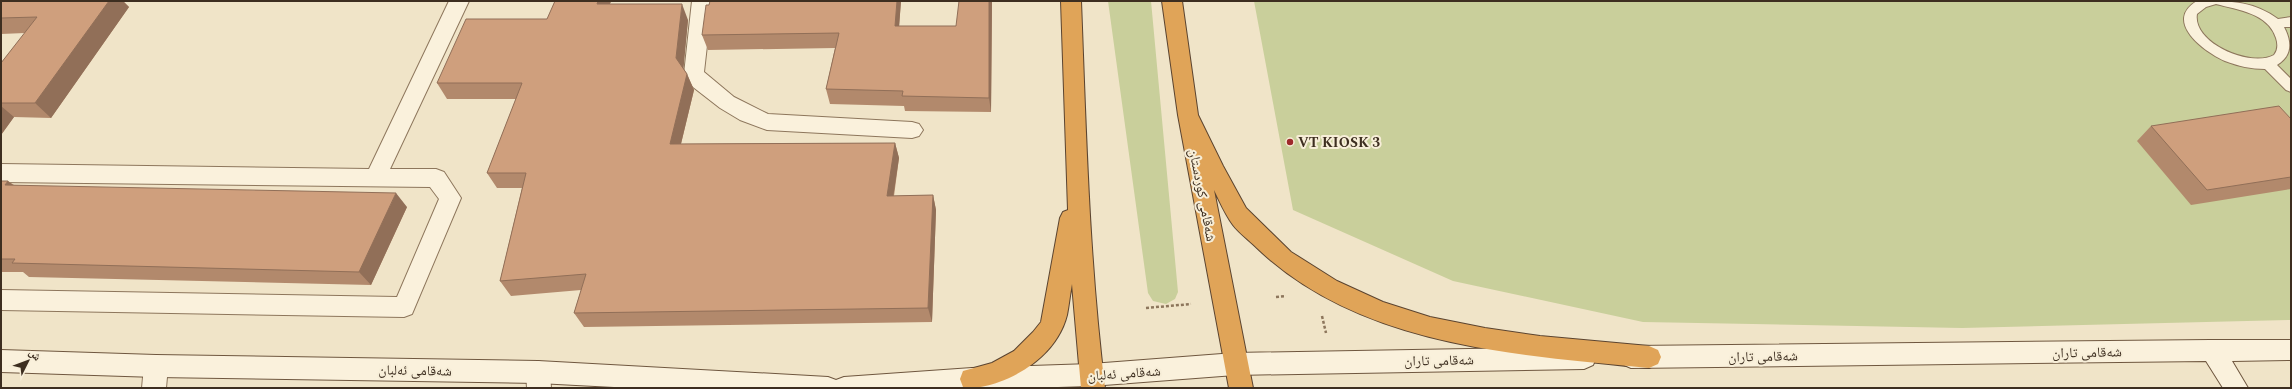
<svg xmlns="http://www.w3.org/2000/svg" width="2292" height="389" font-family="Spectral,'Noto Naskh Arabic',serif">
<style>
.green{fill:#c9cf9b}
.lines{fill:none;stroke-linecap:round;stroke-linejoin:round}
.lane-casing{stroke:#8d765c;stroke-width:2}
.street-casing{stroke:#8d765c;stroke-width:2}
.secondary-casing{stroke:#6f573f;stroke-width:2}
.highway-casing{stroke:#5b4430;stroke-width:2}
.path{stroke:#8d765c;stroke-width:2.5;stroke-dasharray:3 2;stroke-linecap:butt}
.lane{fill:#faf1dc;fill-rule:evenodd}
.street{fill:#faf1dc;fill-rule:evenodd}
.secondary{fill:#faf1dc;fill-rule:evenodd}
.highway{fill:#e0a458;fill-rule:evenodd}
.wall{fill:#b2896c}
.shaded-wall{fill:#916f58}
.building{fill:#cf9f7d;stroke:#916f58}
.poi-dot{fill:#9e2a2b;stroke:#f7eed8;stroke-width:1.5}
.labels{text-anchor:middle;stroke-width:4;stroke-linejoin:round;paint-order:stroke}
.poi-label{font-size:14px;font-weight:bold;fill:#3d2e20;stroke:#f7eed8;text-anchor:start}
.street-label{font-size:14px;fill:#3d2e20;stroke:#f7eed8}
</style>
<rect width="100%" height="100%" fill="#f0e4c8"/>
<path class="green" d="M 1108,1 L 1151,1 L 1178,292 L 1175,299 L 1166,304 L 1153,301 L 1148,293 Z
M 1254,1 L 2291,1 L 2291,320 L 1962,328 L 1643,322 L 1453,281 L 1293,210 Z"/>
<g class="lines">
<defs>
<path id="lane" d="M 2197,1 C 2228,1 2252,0 2278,19 L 2291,17 L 2291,27 L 2284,27 C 2292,42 2292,56 2277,65 L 2291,79 L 2291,92 L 2286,90 L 2265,69 C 2251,69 2238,66 2225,61 C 2204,52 2163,21 2197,1 ZM 2216,4 C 2238,10 2268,13 2276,38 C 2278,44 2278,50 2274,55 C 2251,68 2192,43 2197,14 L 2206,7 Z"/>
<path id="street" d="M 449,1 L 469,1 L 390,169 L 436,169 L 444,172 L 461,198 L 412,314 L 404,317 L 1,310 L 1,290 L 397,297 L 439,199 L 430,187 L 1,182 L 1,164 L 369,169 Z
M 692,1 L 712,1 L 704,72 L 734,97 L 768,114 L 912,122 L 919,124 L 923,130 L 919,136 L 912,138 L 767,130 L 740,120 L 720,108 L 693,87 L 684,74 Z
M 156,355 L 165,358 L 168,366 L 166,388 L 142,388 L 144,366 L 147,358 Z
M 538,361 L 547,364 L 550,372 L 551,388 L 527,388 L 526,372 L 529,364 Z"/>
<path id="secondary" d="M 2210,340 L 2291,340 L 2291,360 L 2232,361 L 2248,388 L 2223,388 L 2206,361 L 1631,368 L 1622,364 L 1619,357 L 1622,350 L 1631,346 Z
M 1584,347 L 1593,351 L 1596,358 L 1593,365 L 1584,369 L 1235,375 L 1091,386 L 1025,388 L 633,388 L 538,383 L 156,377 L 1,372 L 1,350 L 156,355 L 538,361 L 828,377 L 836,380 L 844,377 L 972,368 L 1091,364 L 1235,353 Z"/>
<path id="highway" d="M 1061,1 L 1081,1 C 1086,130 1089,260 1105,388 L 1081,388 L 1072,284 C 1070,294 1069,305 1067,315 C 1059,347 1030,371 999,382 C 988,386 975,389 963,387 L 960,379 L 963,371 L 992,363 L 1014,351 L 1033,332 L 1041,322 L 1060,218 L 1063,212 L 1068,210 Z
M 1162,1 L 1182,1 L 1198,115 L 1223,166 L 1246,208 L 1291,252 L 1337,281 L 1383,302 L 1430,317 L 1485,328 L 1540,336 L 1649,346 L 1658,350 L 1661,357 L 1658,364 L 1649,368 C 1515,355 1359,346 1257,248 C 1249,240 1239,233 1233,225 C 1225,214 1220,202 1214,190 L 1253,388 L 1229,388 L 1178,115 Z"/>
</defs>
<use href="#lane" class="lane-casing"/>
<use href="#street" class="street-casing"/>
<use href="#secondary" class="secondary-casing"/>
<use href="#highway" class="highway-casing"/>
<path class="path" d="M 1276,297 L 1286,296
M 1146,308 L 1191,304
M 1322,316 L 1326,333"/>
<use href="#lane" class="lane"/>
<use href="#street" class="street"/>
<use href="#secondary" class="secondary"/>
<use href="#highway" class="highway"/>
</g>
<path class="wall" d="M 1,1 L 123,1 L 129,7 L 51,118 L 14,117 L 1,135 L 1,63 L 25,33 L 1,34 Z
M 555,1 L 611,1 L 610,4 L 688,20 L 683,68 L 687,74 L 694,90 L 681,144 L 895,143 L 899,158 L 894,196 L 933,195 L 936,210 L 932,322 L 584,327 L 574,313 L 581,290 L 511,296 L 500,281 L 522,188 L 497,188 L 487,173 L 516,99 L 447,99 L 437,83 L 547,19 Z
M 901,1 L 899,26 L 956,26 L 992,1 L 991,112 L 905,111 L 904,106 L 830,104 L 826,89 L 835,48 L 708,50 L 702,35 Z
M 2291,119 L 2291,189 L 2191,205 L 2137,141 L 2151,126 Z
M 1,181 L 8,181 L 14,185 L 407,207 L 371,285 L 29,277 L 23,272 L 1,272 Z"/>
<path class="shaded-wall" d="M 109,1 L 123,1 L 129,7 L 51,118 L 35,103 Z
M 598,1 L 611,1 L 604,20 L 597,4 Z
M 897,1 L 901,1 L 898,41 L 895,26 Z
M 989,1 L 992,1 L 991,112 L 989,98 Z
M 682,4 L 688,20 L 683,74 L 676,58 Z
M 687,74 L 694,90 L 677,160 L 670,144 Z
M 1,106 L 14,117 L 1,135 Z
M 895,143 L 899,158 L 891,211 L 887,196 Z
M 8,181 L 25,195 L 5,185 Z
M 396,193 L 407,207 L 371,285 L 359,272 Z
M 933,195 L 936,210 L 932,322 L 928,308 Z"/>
<path class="building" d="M 1,1 L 109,1 L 35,103 L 1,103 L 1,63 L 37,17 L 1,18 Z
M 555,1 L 598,1 L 597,4 L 682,4 L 676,58 L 687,74 L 670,144 L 895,143 L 887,196 L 933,195 L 928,308 L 574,313 L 586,274 L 500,281 L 526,173 L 487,173 L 522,83 L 437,83 L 466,19 L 547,19 Z
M 710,1 L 897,1 L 895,26 L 956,26 L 959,1 L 989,1 L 989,98 L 902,96 L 903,91 L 826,89 L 839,33 L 702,35 L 706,5 L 709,5 Z
M 2279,106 L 2291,119 L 2291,177 L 2207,190 L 2151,126 Z
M 1,181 L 8,181 L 5,185 L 396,193 L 359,272 L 12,263 L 15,259 L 1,259 Z"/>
<circle class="poi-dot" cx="1290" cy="142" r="4"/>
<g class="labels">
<g class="poi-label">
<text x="1298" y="147">VT KIOSK 3</text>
</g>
<g class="street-label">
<text transform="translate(1203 195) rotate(79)" y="5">شەقامی کوردستان</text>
<text transform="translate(2087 352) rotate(-1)" y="5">شەقامی تاران</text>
<text transform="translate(1763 356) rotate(-1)" y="5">شەقامی تاران</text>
<text transform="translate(1439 360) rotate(-1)" y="5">شەقامی تاران</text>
<text transform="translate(415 370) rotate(1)" y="5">شەقامی ئەلبان</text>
<text transform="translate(1124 373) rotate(-4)" y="5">شەقامی ئەلبان</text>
</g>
</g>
<rect width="2292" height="389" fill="none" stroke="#3d2e20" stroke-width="4"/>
<g transform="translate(28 361) rotate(48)" stroke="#f7eed8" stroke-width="3" paint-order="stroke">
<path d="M0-3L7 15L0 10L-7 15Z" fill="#3d2e20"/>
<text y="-6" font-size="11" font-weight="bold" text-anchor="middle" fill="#3d2e20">ش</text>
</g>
</svg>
